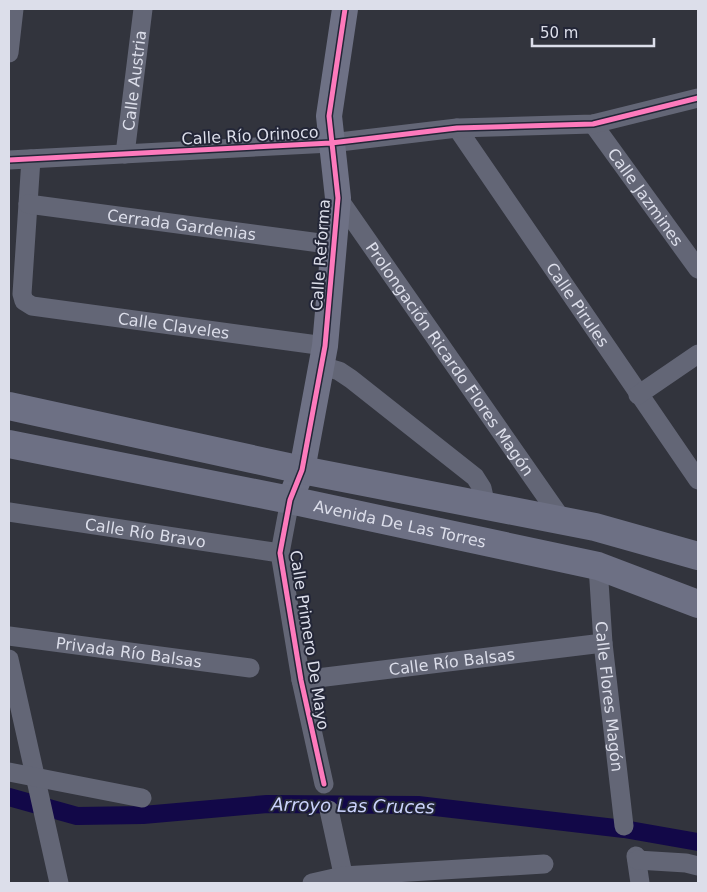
<svg xmlns="http://www.w3.org/2000/svg" width="707" height="892" font-family="'DejaVu Sans',sans-serif">
<style>
.lines{fill:none;stroke-linecap:round;stroke-linejoin:round}
.canal{stroke:#120848;stroke-width:18}
.street{stroke:#636676;stroke-width:19}
.secondary{stroke:#6e7185;stroke-width:26}
.primary{stroke:#6d7084;stroke-width:28}
.cycleway-casing{stroke:#232637;stroke-width:8}
.cycleway{stroke:#fd7abc;stroke-width:5}
.labels{text-anchor:middle;stroke-width:4;stroke-linejoin:round;paint-order:stroke}
.street-label{font-size:16px;fill:#dcdeea;stroke:#232637}
.water-label{font-size:18px;font-style:italic;fill:#cbd3fc;stroke:#232637}
</style>
<rect width="100%" height="100%" fill="#32343d"/>
<g class="lines">
<path class="canal" d="M 9,797 L 77,816 L 143,815 L 267,804 L 418,805 L 624,829 L 698,842"/>
<g class="street">
<path d="M 9,53 L 14,9"/>
<path id="s1" d="M 593,124 L 698,269"/>
<path id="s2" d="M 457,128 L 698,480"/>
<path id="s3" d="M 125,154 L 143,9"/>
<path id="s4" d="M 31,159 L 22,294 L 24,301 L 32,306 L 325,346"/>
<path d="M 9,160 L 331,143 L 457,128 L 593,124 L 698,98"/>
<path id="s5" d="M 338,198 L 563,521"/>
<path id="s6" d="M 28,204 L 335,245"/>
<path d="M 322,366 L 339,371 L 351,379 L 475,477 L 482,488 L 486,506"/>
<path d="M 638,395 L 698,354"/>
<path d="M 290,500 L 280,553 L 301,680 L 324,784"/>
<path id="s7" d="M 9,512 L 280,553"/>
<path id="s8" d="M 598,566 L 603,643 L 624,826"/>
<path id="s9" d="M 9,636 L 250,668"/>
<path d="M 9,659 L 59,883"/>
<path id="s10" d="M 301,680 L 603,643"/>
<path d="M 9,772 L 142,798"/>
<path d="M 329,810 L 345,883"/>
<path d="M 636,856 L 640,883"/>
<path d="M 637,860 L 686,863 L 698,866"/>
<path d="M 312,883 L 343,876 L 544,864"/>
</g>
<path class="secondary" d="M 290,500 L 302,470 L 325,346 L 338,198 L 329,116 L 345,9"/>
<g class="primary">
<path d="M 9,406 L 302,470 L 595,527 L 698,556"/>
<path id="s11" d="M 9,444 L 290,500 L 598,566 L 698,604"/>
</g>
<defs>
<path id="cycleway" d="M 9,160 L 331,143 L 457,128 L 593,124 L 698,98
M 324,784 L 301,680 L 280,553 L 290,500 L 302,470 L 325,346 L 338,198 L 329,116 L 345,9"/>
</defs>
<use href="#cycleway" class="cycleway-casing"/>
<use href="#cycleway" class="cycleway"/>
</g>
<g class="labels">
<g class="street-label">
<text dy="6" stroke="none"><textPath href="#s3" startOffset="74">Calle Austria</textPath></text>
<text transform="translate(250 135) rotate(-3)" y="6">Calle Río Orinoco</text>
<text dy="6" stroke="none"><textPath href="#s1" startOffset="90">Calle Jazmines</textPath></text>
<text dy="6" stroke="none"><textPath href="#s6" startOffset="155">Cerrada Gardenias</textPath></text>
<text transform="translate(320 255) rotate(-86)" y="6">Calle Reforma</text>
<text dy="6" stroke="none"><textPath href="#s2" startOffset="214">Calle Pirules</textPath></text>
<text dy="6" stroke="none"><textPath href="#s4" startOffset="295">Calle Claveles</textPath></text>
<text dy="6" stroke="none"><textPath href="#s5" startOffset="196">Prolongación Ricardo Flores Magón</textPath></text>
<text dy="6" stroke="none"><textPath href="#s11" startOffset="399">Avenida De Las Torres</textPath></text>
<text dy="6" stroke="none"><textPath href="#s7" startOffset="138">Calle Río Bravo</textPath></text>
<text transform="translate(310 640) rotate(81)" y="6">Calle Primero De Mayo</text>
<text dy="6" stroke="none"><textPath href="#s9" startOffset="121">Privada Río Balsas</textPath></text>
<text dy="6" stroke="none"><textPath href="#s10" startOffset="152">Calle Río Balsas</textPath></text>
<text dy="6" stroke="none"><textPath href="#s8" startOffset="131">Calle Flores Magón</textPath></text>
</g>
<g class="water-label">
<text transform="translate(353 806) rotate(1)" y="6">Arroyo Las Cruces</text>
</g>
</g>
<rect width="707" height="892" fill="none" stroke="#dcdeea" stroke-width="20"/>
<path d="M532 38v8h122v-8" fill="none" stroke="#dcdeea" stroke-width="2.5"/>
<text x="540" y="38" font-size="15" fill="#dcdeea" stroke="#232637" stroke-width="4" paint-order="stroke">50 m</text>
</svg>
